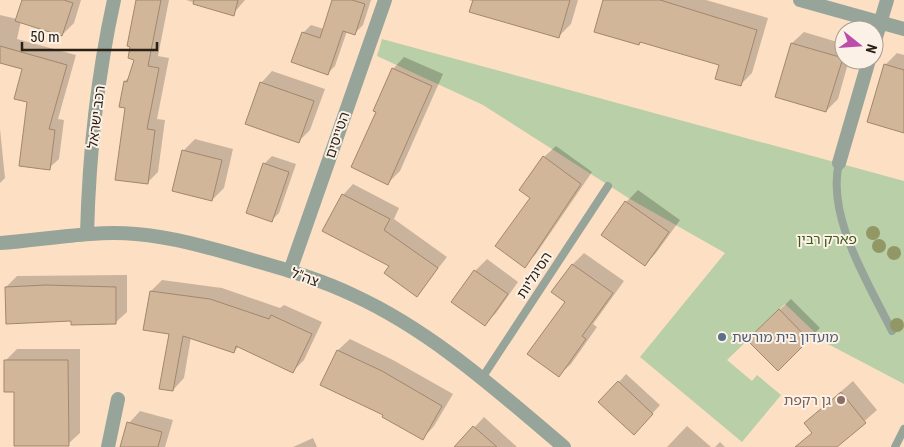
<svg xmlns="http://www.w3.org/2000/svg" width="904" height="447" font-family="'Roboto Condensed','Noto Sans Hebrew',sans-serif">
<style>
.green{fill:#b8cfa7}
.shadow{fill:#0003}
.building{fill:#d1b69a;stroke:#a1876d}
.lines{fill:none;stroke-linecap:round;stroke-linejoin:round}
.service{stroke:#97a499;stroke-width:8}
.minor{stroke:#97a499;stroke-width:14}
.tree{fill:#929766}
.service-dot{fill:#5c6f8a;stroke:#fcf1e6;stroke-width:2}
.education-dot{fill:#8d6e63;stroke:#fcf1e6;stroke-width:2}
.labels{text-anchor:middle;stroke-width:4;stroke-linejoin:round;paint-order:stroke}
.street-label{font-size:14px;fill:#2a2016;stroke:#fcf1e6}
.park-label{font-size:14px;fill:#3b5c19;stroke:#fcf1e6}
.service-label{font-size:14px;fill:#4e5e75;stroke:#fcf1e6;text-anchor:start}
.education-label{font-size:14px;fill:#785e54;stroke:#fcf1e6;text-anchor:end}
</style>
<rect width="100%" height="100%" fill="#fde0c4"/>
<path class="green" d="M 382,39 L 904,181 L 904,384 L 826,343 L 785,304 L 727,360 L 752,381 L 757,375 L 781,395 L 742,442 L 640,357 L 725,253 L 630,199 L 483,105 L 377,56 Z"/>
<path class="shadow" d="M 24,0 L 81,0 L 74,23 L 62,35 L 21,21 L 17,39 L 76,55 L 58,119 L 64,120 L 59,159 L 49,168 L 29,101 L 24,68 L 0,62 L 0,15 L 17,19 Z
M 139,0 L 169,0 L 158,56 L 169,58 L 157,119 L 165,120 L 158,172 L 147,183 L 126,107 L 120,106 L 125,81 L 130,76 L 135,59 Z
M 186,0 L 245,0 L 233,14 Z
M 333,0 L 371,0 L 363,25 L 355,33 L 347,31 L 335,66 L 327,74 L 303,33 L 311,25 L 324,29 Z
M 469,0 L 578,0 L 571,24 L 559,36 Z
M 604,0 L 706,0 L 768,18 L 752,73 L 740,85 L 721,64 L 642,41 L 639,44 Z
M 804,32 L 844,44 L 844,60 L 849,60 L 838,99 L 826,111 L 792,43 Z
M 897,53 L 904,55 L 904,132 L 885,65 Z
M 404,57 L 443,74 L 400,171 L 388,183 L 378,112 L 393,69 Z
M 272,71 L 325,89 L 310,130 L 299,141 L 261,83 Z
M 0,129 L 5,178 L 0,183 Z
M 195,139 L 233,149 L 224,188 L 212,200 L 183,151 Z
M 556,146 L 592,172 L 536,254 L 524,266 L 532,198 L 544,157 Z
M 272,156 L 296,164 L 279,213 L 271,221 L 264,164 Z
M 353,184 L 399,208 L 394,219 L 447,257 L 417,295 L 391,265 L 343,195 Z
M 638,190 L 680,220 L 656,253 L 645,265 L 602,235 L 626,202 Z
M 584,253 L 624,281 L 593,324 L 597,327 L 571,364 L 559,375 L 573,264 Z
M 487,259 L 518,282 L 496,313 L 485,324 L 453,302 L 475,271 Z
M 127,275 L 127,312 L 115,323 L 73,320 L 6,287 L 17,276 Z
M 162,280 L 222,288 L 280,308 L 284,305 L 322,322 L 304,360 L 293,371 L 239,346 L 234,352 L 191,337 L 184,378 L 173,390 L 170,333 L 151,291 Z
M 791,299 L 820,328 L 778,370 L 749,340 Z
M 350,339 L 393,360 L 453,394 L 434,426 L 423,438 L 385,414 L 322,384 L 338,350 Z
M 17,349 L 80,349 L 80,433 L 68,444 L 15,391 L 5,361 Z
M 626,374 L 660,405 L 642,425 L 619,382 Z
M 853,381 L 877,410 L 835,447 L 797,447 L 813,432 L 805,423 Z
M 140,411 L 173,420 L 165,447 L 121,447 L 129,423 Z
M 484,417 L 517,447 L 456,447 Z
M 687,426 L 711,447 L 667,447 Z
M 313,438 L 317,447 L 293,447 Z
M 720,442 L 725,447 L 715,447 Z"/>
<path class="building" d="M 22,0 L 64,0 L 73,3 L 62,36 L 15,21 Z
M 136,0 L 161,0 L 148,66 L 159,68 L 147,129 L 155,130 L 148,184 L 115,180 L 125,108 L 119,107 L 124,81 L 127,82 L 134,60 L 128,58 L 130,47 L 127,46 Z
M 194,0 L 238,0 L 234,16 L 193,4 Z
M 332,0 L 352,0 L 365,4 L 355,35 L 343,31 L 328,75 L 291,62 L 302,32 L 320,38 Z
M 473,0 L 570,0 L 559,38 L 469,12 Z
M 603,0 L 660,0 L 757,30 L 741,86 L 715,79 L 719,65 L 640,42 L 639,45 L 594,32 Z
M 791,43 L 843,58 L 826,112 L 775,97 Z
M 0,46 L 67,65 L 49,129 L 55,130 L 50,170 L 19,166 L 27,102 L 14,99 L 22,69 L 0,63 Z
M 884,64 L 904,70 L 904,133 L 867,122 Z
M 392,68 L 432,86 L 388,185 L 351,167 L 376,112 L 373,111 Z
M 260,82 L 314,101 L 299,143 L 245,124 Z
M 182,150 L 222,160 L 212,201 L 172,191 Z
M 543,156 L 581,184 L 525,268 L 495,246 L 530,198 L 519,190 Z
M 263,163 L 289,172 L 272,222 L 246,213 Z
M 342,194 L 390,219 L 384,230 L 438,268 L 417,297 L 384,273 L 389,266 L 322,231 Z
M 625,201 L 669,232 L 645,266 L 601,235 Z
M 572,264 L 613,293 L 582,336 L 586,339 L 559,377 L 527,354 L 565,302 L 551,292 Z
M 474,270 L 508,294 L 485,326 L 451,302 Z
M 46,285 L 116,287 L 116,324 L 71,325 L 71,321 L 6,324 L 5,287 Z
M 150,291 L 210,299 L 269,319 L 271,315 L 312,334 L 293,373 L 236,346 L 234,353 L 183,336 L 173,391 L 159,389 L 169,334 L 143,330 Z
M 779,309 L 809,340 L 778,371 L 747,340 Z
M 337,350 L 382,371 L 442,406 L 423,440 L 382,417 L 383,415 L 320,385 Z
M 4,360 L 68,360 L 69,446 L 14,446 L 14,392 L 4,392 Z
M 618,381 L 653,414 L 634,435 L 598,402 Z
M 841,392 L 866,423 L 837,447 L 795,447 L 812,433 L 804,423 Z
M 127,422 L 162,432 L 158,447 L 120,447 Z
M 473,426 L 497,447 L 454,447 Z"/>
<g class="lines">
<path class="service" d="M 839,163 C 826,217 869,284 892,331
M 482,378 L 608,186
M 895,447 L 904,429"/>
<path class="minor" d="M 800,0 L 904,29
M 874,44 L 887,0
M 839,163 L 869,60
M 87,234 C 89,156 97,77 114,0
M 0,243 C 45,240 90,230 136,234 C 172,237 207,247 242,257 C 280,268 318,278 353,295 C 432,331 499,392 564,447
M 290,271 L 385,0
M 108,447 L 118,399"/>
</g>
<g class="tree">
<circle cx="873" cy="233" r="7"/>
<circle cx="879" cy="246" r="7"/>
<circle cx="894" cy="253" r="7"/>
<circle cx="897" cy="325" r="7"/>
</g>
<circle class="service-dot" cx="722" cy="337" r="5"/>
<circle class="education-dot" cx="841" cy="400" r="5"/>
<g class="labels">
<g class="street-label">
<text transform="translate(96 117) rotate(-83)" y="5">רכב ישראל</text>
<text transform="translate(337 135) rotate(-71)" y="5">הטייסים</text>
<text transform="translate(534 275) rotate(-57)" y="5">הסיגליות</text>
<text transform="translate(305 277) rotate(20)" y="5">צה"ל</text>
</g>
<g class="park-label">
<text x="827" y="244">פארק רבין</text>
</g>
<g class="service-label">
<text x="732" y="342">מועדון בית מורשת</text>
</g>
<g class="education-label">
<text x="831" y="405">גן רקפת</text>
</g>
</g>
<g transform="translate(859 45) rotate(107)"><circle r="24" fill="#fcf1e6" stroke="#a89d93"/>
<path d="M0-4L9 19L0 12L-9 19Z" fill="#bc4daa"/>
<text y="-8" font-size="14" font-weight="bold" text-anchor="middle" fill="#2a2016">N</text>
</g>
<path d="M22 42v8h135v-8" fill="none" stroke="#2a2016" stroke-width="2.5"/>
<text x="30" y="42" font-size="15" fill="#2a2016" stroke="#fcf1e6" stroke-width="4" paint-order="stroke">50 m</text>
</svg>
